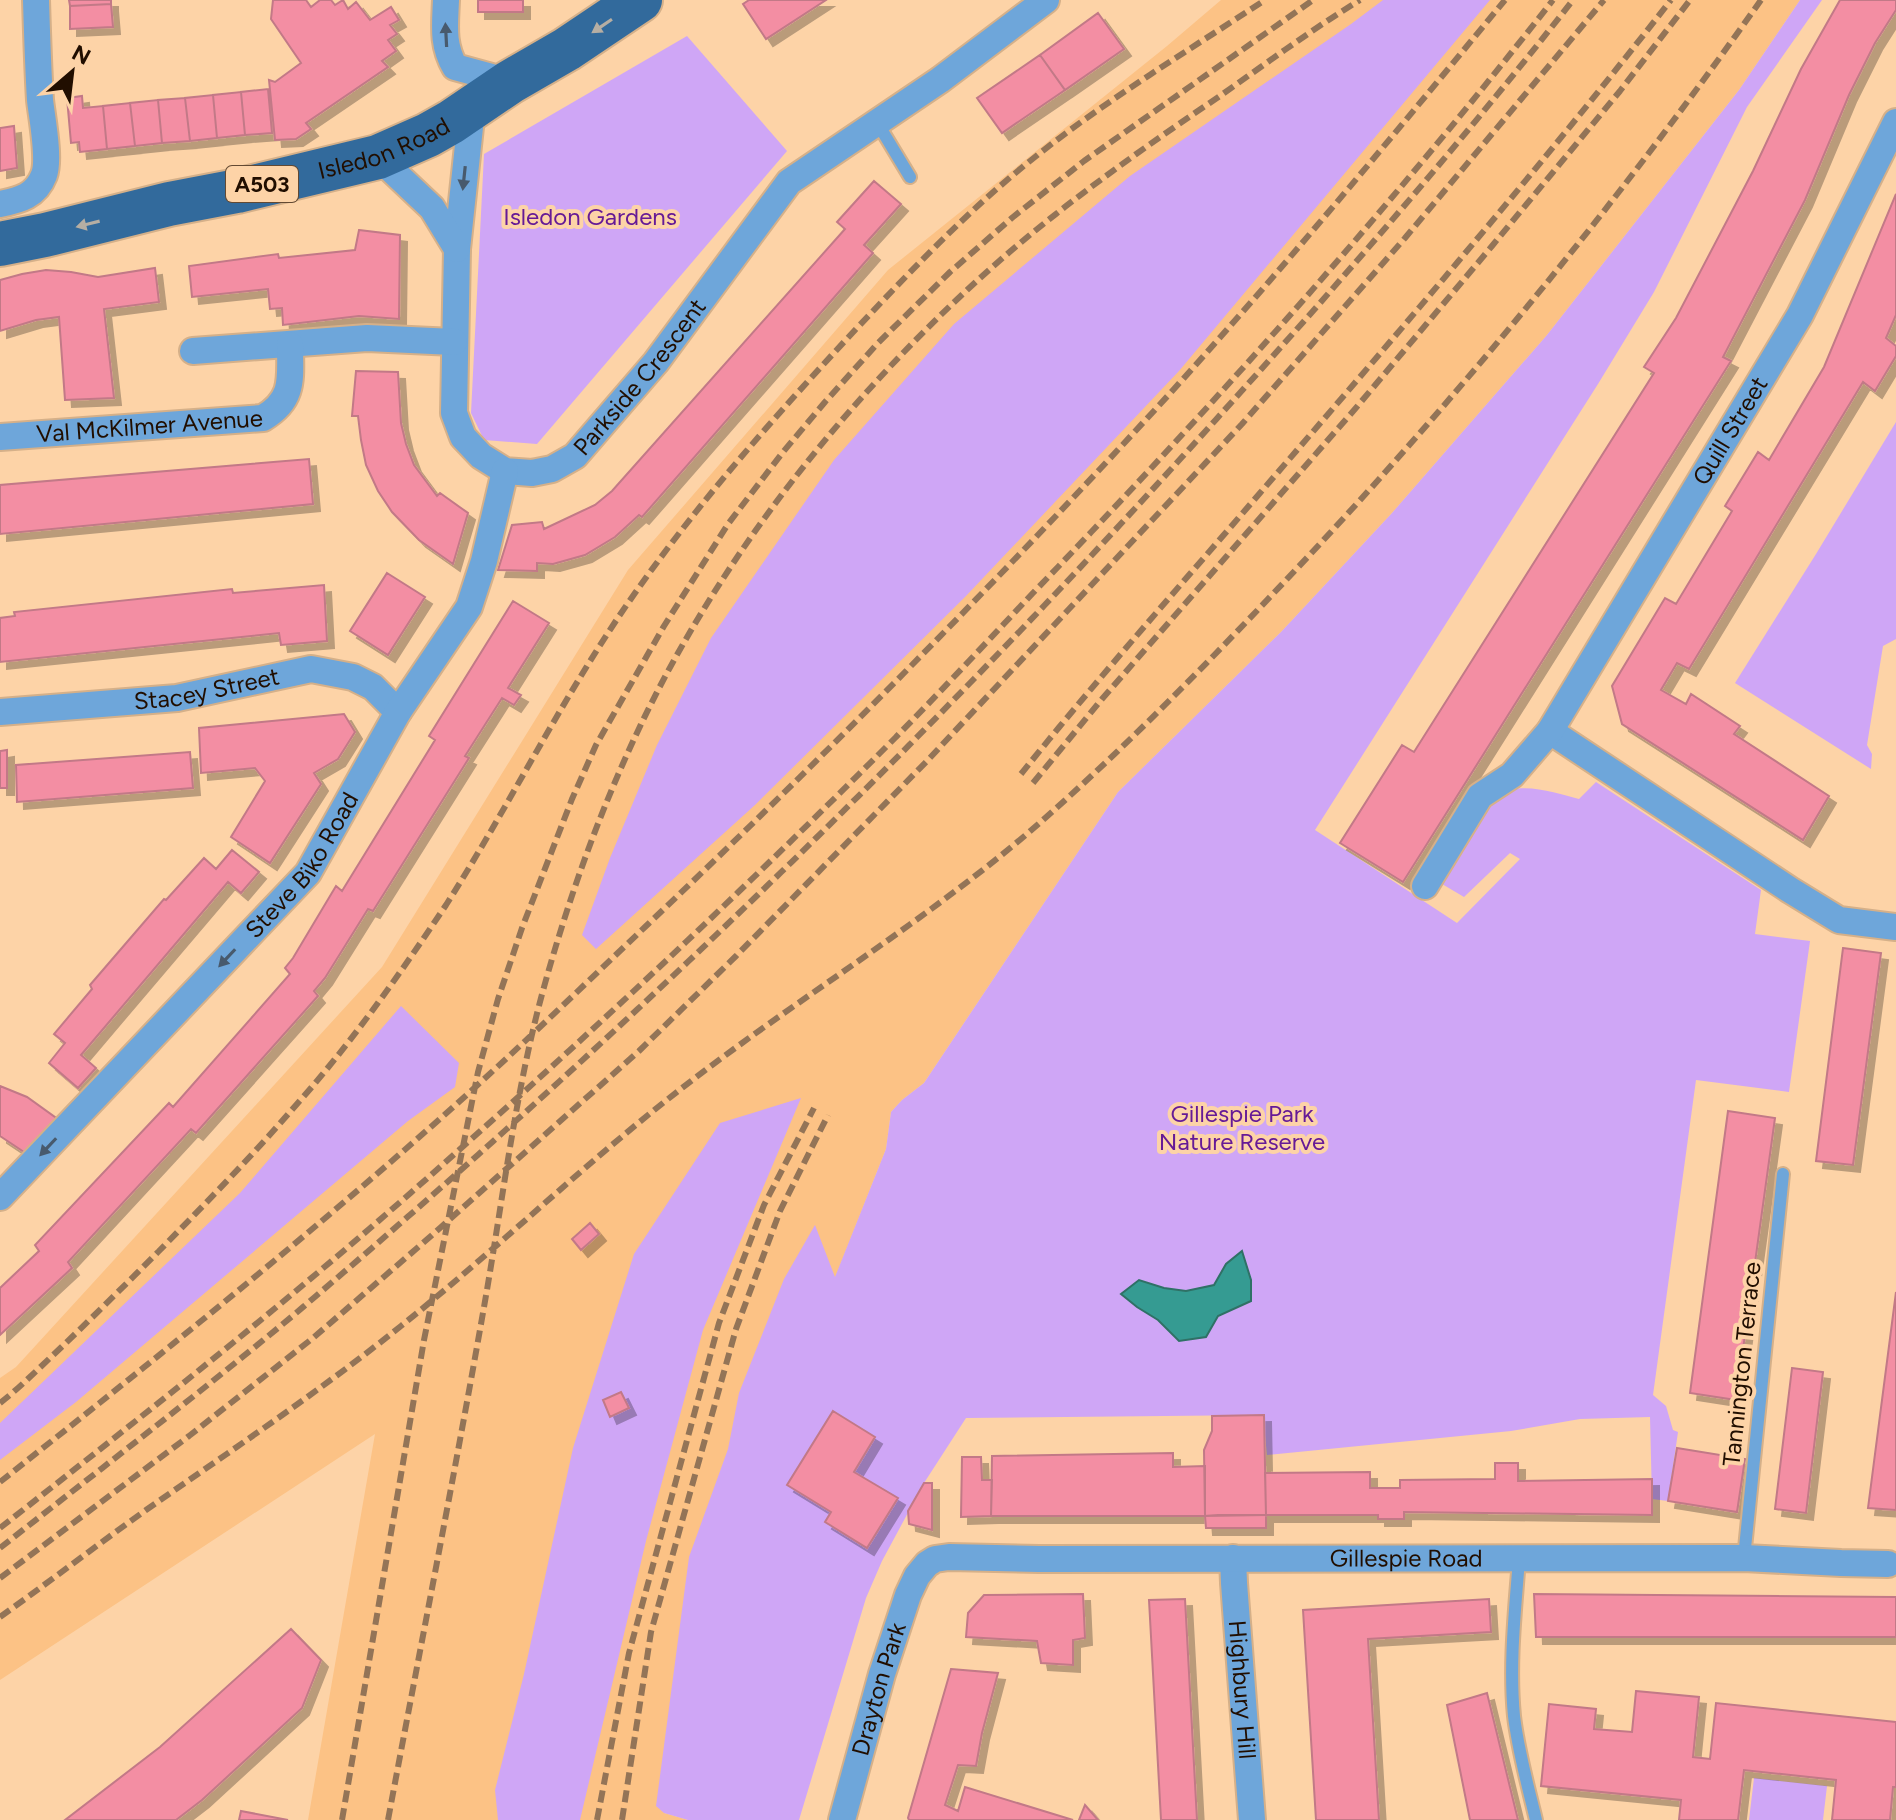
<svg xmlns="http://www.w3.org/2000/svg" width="1896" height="1820" font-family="Figtree,sans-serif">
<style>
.built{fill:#fcc285}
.green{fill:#cfa6f6}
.water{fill:#359b92;stroke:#2f7166;stroke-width:2}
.building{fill:#f38ea3;stroke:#c27987;stroke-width:2;filter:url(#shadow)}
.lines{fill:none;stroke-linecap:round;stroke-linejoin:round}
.service-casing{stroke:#d5b089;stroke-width:16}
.minor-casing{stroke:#d5b089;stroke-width:30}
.trunk-casing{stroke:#d5b089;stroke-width:48}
.service{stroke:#6ea6da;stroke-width:12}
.minor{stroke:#6ea6da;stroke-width:26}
.trunk{stroke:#326a9c;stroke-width:44}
.rail{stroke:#937457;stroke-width:6;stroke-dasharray:12 6;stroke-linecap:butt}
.oneway{fill:#b6aea3}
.oneway2{fill:#485a6d}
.labels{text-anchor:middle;stroke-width:8;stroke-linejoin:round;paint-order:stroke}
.shield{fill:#fdd3a7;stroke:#634932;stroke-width:2}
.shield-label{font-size:22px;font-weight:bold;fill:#210e00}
.street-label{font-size:24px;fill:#210e00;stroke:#fdd3a7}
.park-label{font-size:24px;fill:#661a96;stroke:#fdd3a7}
</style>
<defs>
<filter id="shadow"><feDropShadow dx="7" dy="7" stdDeviation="0" flood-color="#0004"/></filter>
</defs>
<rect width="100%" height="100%" fill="#fdd3a7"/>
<path class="built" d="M 1221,0 L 1800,0 L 1739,90 L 1547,335 L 1392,513 L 1281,632 L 1118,792 L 924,1083 L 902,1100 L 891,1112 L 886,1149 L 801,1364 L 664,1813 L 688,1820 L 308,1820 L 375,1434 L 0,1680 L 0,1378 L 16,1367 L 382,967 L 628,570 L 888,270 L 1167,46 Z"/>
<path class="green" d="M 1383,0 L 1490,0 L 1179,371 L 966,596 L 755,805 L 596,949 L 582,935 L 610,858 L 657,745 L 711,638 L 834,460 L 954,324 L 1130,176 L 1351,24 Z
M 1800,0 L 1822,0 L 1747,107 L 1654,292 L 1598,384 L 1315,830 L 1457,923 L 1520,859 L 1510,853 L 1464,897 L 1442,884 C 1455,861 1487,797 1511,790 C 1530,784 1561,794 1579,799 L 1596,782 L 1761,890 L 1755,934 L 1810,941 L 1789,1092 L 1696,1080 L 1653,1395 L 1666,1406 L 1673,1430 L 1678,1432 L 1668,1501 L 1652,1499 L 1650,1417 L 1580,1419 L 1511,1431 L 1267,1455 L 1263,1415 L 966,1418 L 924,1483 L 882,1561 L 866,1598 L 799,1820 L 688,1820 L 664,1813 L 656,1806 L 689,1557 L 728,1449 L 739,1393 L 784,1279 L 815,1225 L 835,1277 L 886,1149 L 891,1112 L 902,1100 L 924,1083 L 1118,792 L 1281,632 L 1392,513 L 1547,335 L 1739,90 Z
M 687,36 L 787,151 L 537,444 L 484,440 L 471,413 L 484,154 Z
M 1896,422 L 1896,639 L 1883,646 L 1867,745 L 1872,754 L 1871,769 L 1735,683 L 1816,554 Z
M 401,1006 L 459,1063 L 455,1087 L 408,1121 L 76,1402 L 0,1460 L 0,1423 L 240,1193 Z
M 801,1098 L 703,1330 L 646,1541 L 580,1820 L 498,1820 L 495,1790 L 524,1674 L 573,1448 L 634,1254 L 720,1123 Z
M 1754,1778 L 1827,1786 L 1823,1820 L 1749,1820 Z"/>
<path class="water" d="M 1242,1251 L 1251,1280 L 1251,1301 L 1218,1316 L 1206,1337 L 1179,1341 L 1158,1320 L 1137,1307 L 1121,1294 L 1139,1280 L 1164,1288 L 1186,1291 L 1214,1285 L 1226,1264 Z"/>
<path class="building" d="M 69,0 L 111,0 L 111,4 L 70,6 Z
M 273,0 L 306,0 L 311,7 L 320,0 L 331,0 L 335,5 L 343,0 L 348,9 L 356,2 L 370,20 L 391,7 L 399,20 L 390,25 L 397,34 L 388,40 L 396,51 L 382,61 L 388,67 L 306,123 L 311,129 L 296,139 L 275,140 L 269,80 L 275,82 L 301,63 L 271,19 Z
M 478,0 L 523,0 L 523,12 L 478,12 Z
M 749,0 L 826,0 L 766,39 L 743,4 Z
M 1840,0 L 1896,0 L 1896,10 L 1875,43 L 1849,95 L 1805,200 L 1723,357 L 1731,361 L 1403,882 L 1340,843 L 1402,745 L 1414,752 L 1654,373 L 1644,367 L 1676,318 L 1753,171 L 1801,69 Z
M 111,4 L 113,27 L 70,29 L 70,6 Z
M 1098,13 L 1124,49 L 1065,90 L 1040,55 Z
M 1040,55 L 1065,90 L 1002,133 L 977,98 Z
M 268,89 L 272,133 L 245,135 L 241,92 Z
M 241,92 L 245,135 L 217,138 L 213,95 Z
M 213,95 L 217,138 L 190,141 L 185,98 Z
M 82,96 L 83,108 L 103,106 L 107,149 L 80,152 L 79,142 L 71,143 L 67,98 Z
M 185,98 L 190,141 L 162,143 L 158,100 Z
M 158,100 L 162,143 L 135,146 L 130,103 Z
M 130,103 L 135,146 L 107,149 L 103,106 Z
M 14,126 L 17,168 L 0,171 L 0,128 Z
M 874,181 L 901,204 L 864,245 L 873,253 L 642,517 L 639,515 L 615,537 L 585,555 L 553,564 L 537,563 L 537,571 L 498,570 L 512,525 L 542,522 L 544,529 L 595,505 L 612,491 L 845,229 L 837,222 Z
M 1896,194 L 1896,315 L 1886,338 L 1896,346 L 1896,356 L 1875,391 L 1863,382 L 1689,669 L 1677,663 L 1661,690 L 1686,704 L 1691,694 L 1740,726 L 1734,734 L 1829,796 L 1803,840 L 1622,724 L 1612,686 L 1665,598 L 1676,604 L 1732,511 L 1725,506 L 1758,452 L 1769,460 L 1824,367 Z
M 359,230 L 400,235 L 399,319 L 359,316 L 283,325 L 282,308 L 270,309 L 268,289 L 192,297 L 189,266 L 278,254 L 279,258 L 355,250 Z
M 155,268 L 159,302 L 104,309 L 114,398 L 65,400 L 59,317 L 36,320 L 0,331 L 0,280 L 22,274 L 46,270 L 71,272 L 98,277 Z
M 356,371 L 398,372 L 401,423 L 406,444 L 414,465 L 437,496 L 440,493 L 468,513 L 453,564 L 419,540 L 392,512 L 378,491 L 366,465 L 361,440 L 358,416 L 352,416 Z
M 309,459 L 313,504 L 0,534 L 0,485 Z
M 387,573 L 425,597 L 388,655 L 350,631 Z
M 324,585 L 327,641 L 281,645 L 279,633 L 0,662 L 0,618 L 15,616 L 14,612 L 232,589 L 233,593 Z
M 513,601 L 549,623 L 508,688 L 521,695 L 514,705 L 502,698 L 465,756 L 469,758 L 373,911 L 368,909 L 325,978 L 314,991 L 318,996 L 196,1133 L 191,1129 L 68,1262 L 72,1268 L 0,1335 L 0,1288 L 39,1251 L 35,1245 L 169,1103 L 173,1107 L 290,974 L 285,968 L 293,958 L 336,886 L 342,891 L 435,740 L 429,736 Z
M 344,714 L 355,732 L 338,759 L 314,773 L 321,784 L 270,863 L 231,837 L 265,781 L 255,768 L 201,773 L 199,728 Z
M 7,750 L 7,788 L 0,788 L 0,751 Z
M 190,752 L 193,788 L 17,802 L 16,765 Z
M 232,850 L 259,872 L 241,893 L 228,882 L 81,1055 L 96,1068 L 78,1088 L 49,1063 L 65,1043 L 54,1034 L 92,989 L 90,985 L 164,899 L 166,900 L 204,858 L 216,869 Z
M 1843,948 L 1881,953 L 1853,1165 L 1816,1161 Z
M 0,1086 L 27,1097 L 59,1120 L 27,1154 L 0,1136 Z
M 1728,1111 L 1775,1118 L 1736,1400 L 1690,1393 Z
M 590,1223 L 599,1234 L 581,1250 L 572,1239 Z
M 1896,1292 L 1896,1510 L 1868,1508 Z
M 1792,1368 L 1823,1372 L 1806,1513 L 1775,1509 Z
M 621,1392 L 629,1408 L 610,1417 L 603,1400 Z
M 833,1411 L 875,1437 L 854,1472 L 898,1498 L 867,1548 L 825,1522 L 831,1512 L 787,1485 Z
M 1264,1415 L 1266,1515 L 1205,1516 L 1204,1450 L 1212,1431 L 1212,1416 Z
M 1677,1448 L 1745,1459 L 1737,1512 L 1668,1501 Z
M 1173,1453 L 1173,1467 L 1205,1466 L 1205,1516 L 991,1516 L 992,1456 Z
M 962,1457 L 981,1457 L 982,1480 L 992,1480 L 991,1516 L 961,1517 Z
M 1495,1463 L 1518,1463 L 1518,1481 L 1652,1479 L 1652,1515 L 1404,1512 L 1404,1519 L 1378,1519 L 1378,1515 L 1266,1515 L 1265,1473 L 1370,1472 L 1370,1488 L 1400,1488 L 1400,1480 L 1495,1479 Z
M 924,1483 L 932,1483 L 932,1530 L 909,1524 L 908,1511 Z
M 1218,1515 L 1266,1515 L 1266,1528 L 1206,1528 L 1205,1516 Z
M 1083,1594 L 1085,1638 L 1073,1640 L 1073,1665 L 1041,1663 L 1037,1641 L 966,1637 L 968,1613 L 984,1595 Z
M 1534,1594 L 1896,1597 L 1896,1637 L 1536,1637 Z
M 1185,1599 L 1197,1820 L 1161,1820 L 1149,1600 Z
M 1489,1599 L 1491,1632 L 1368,1639 L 1379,1820 L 1316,1820 L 1303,1610 Z
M 291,1629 L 321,1660 L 302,1708 L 202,1800 L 176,1820 L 65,1820 L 160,1747 Z
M 951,1669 L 998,1673 L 982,1733 L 976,1766 L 958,1765 L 945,1805 L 958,1811 L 965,1787 L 1073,1820 L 909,1820 L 908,1818 Z
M 1636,1691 L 1699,1697 L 1693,1757 L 1710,1759 L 1716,1703 L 1896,1722 L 1896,1787 L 1893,1787 L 1890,1820 L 1832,1820 L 1836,1780 L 1744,1770 L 1738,1820 L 1679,1820 L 1681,1800 L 1541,1786 L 1549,1704 L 1596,1709 L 1594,1729 L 1632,1732 Z
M 1487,1693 L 1518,1820 L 1470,1820 L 1447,1705 Z
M 1085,1805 L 1098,1820 L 1079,1820 Z
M 241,1811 L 288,1820 L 239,1820 Z"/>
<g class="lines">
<defs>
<path id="service" d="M 878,124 L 910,177
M 1744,1558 L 1783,1174
M 1519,1559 C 1515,1612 1509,1664 1514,1716 C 1518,1751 1528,1786 1536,1820"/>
<g id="minor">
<path d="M 446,0 C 445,25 442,45 455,67 L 510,82"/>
<path id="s1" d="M 472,108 L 457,249 L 454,413 L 463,437 L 481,456 L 505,471 L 532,473 L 552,469 L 575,456 L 656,362 L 789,182 L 940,80 L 1046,0"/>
<path d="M 378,157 L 432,208 L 457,249"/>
<path d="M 0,204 C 20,200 36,196 44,175 C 50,159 42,118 40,100 C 38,67 37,33 36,0"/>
<path d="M 193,351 L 367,338 L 454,342"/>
<path id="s2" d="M 0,437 L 263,418 C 295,399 290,378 290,345"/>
<path id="s3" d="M 0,712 L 177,698 L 311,669 L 353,677 L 373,687 L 398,712"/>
<path d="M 1550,731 L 1790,890 L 1839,920 L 1896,927"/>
<path id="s4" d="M 1425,886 L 1480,796 L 1512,775 L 1550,731 L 1800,315 L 1896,122"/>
<path id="s5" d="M 0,1197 L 308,873 L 398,712 L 469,607 L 484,561 L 505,471"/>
<path id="s6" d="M 1233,1558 L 1234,1583 L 1252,1820"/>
<path id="s7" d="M 842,1820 L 882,1674 L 908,1595 L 917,1576 L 927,1564 L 935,1559 L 949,1557 L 1039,1559 L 1744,1558 L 1841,1563 L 1888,1564"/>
</g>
<g id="trunk">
<path id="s8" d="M 0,244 L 45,235 L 169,204 L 237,191 L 378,157 L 428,135 L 451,122 L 510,82 L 567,49 L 640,0"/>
</g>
</defs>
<use href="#service" class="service-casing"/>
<use href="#minor" class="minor-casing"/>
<use href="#trunk" class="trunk-casing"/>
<use href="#service" class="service"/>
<use href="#minor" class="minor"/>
<use href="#trunk" class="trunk"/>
<path class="rail" d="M 1021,774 C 1098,678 1180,586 1260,493 C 1400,331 1539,169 1671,0
M 1033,783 L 1102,699 L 1355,409 L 1492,246 L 1620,91 L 1690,0
M 0,1403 C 17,1390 33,1374 50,1358 C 87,1323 123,1287 159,1251 C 206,1203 253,1155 297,1104 C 352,1042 400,974 446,905 C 511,803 565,692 635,593 C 701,499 778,413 856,329 C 907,275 957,222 1013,175 C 1091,109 1180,56 1265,0
M 0,1482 C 153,1361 305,1239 451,1109 C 517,1050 581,988 645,927 C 827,754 1004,575 1174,389 C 1288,263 1397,131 1505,0
M 0,1528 C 149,1411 299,1293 441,1166 C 597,1028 749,885 896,737 C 942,690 987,642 1032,594 C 1215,404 1391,207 1553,0
M 0,1548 C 99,1470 199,1394 296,1313 C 624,1035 933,735 1220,415 C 1342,280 1461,143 1573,0
M 0,1578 L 189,1436 L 313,1338 L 423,1243 L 639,1051 L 736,956 L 926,762 L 1242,424 L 1405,238 L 1604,0
M 0,1617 C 49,1582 97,1545 146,1510 C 232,1450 320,1391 401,1326 C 492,1253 577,1171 668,1099 C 785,1006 914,930 1028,833 C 1119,754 1204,667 1287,579 C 1459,397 1617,204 1761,0
M 342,1820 L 424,1340 L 478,1072 L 498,999 L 522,928 L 572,799 L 596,745 L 664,626 L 728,524 L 783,452 L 825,402 L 878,343 L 950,272 L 1013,217 L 1084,161 L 1313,0
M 388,1820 C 420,1649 454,1478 484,1307 C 503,1200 515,1091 544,987 C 574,879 614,772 667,673 C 744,530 848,401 967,290 C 1044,218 1130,157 1217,98 C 1264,65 1311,30 1360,0
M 597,1820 L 629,1653 L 719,1323 L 764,1205 L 814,1108
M 622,1820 L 651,1632 L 736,1329 L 780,1211 L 828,1115"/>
</g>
<defs><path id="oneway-solid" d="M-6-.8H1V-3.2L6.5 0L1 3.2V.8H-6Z" transform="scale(2)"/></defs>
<g class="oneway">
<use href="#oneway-solid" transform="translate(602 26) rotate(146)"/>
<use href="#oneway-solid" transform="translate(88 224) rotate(166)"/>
</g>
<g class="oneway2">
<use href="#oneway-solid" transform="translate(446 35) rotate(-93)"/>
<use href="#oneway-solid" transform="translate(464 178) rotate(96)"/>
<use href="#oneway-solid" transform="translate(227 958) rotate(133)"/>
<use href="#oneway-solid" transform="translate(48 1147) rotate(133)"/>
</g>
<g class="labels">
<rect class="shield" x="226" y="166" width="72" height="36" rx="6"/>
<g class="shield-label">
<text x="262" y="192">A503</text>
</g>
<g class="street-label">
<text dy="8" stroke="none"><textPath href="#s8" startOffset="396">Isledon Road</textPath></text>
<text dy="8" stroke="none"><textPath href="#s1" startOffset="562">Parkside Crescent</textPath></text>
<text dy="8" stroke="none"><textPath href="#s2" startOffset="150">Val McKilmer Avenue</textPath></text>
<text dy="8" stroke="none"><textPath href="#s4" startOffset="552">Quill Street</textPath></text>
<text dy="8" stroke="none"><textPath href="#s3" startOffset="208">Stacey Street</textPath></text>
<text dy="8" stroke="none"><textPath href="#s5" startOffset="450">Steve Biko Road</textPath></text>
<text transform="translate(1742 1364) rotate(-84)" y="8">Tannington Terrace</text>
<text dy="8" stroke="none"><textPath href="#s7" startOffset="752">Gillespie Road</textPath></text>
<text dy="8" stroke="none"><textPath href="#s6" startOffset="132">Highbury Hill</textPath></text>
<text dy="8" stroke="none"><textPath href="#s7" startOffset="136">Drayton Park</textPath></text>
</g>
<g class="park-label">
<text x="590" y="225">Isledon Gardens</text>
<text x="1242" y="1122">Gillespie Park<tspan x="1242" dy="28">Nature Reserve</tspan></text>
</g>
</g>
<g transform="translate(72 72) rotate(28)" stroke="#fdd3a7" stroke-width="6" paint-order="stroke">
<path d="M0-6L14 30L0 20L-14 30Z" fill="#210e00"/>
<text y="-12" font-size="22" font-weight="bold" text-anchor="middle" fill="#210e00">N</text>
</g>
</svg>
